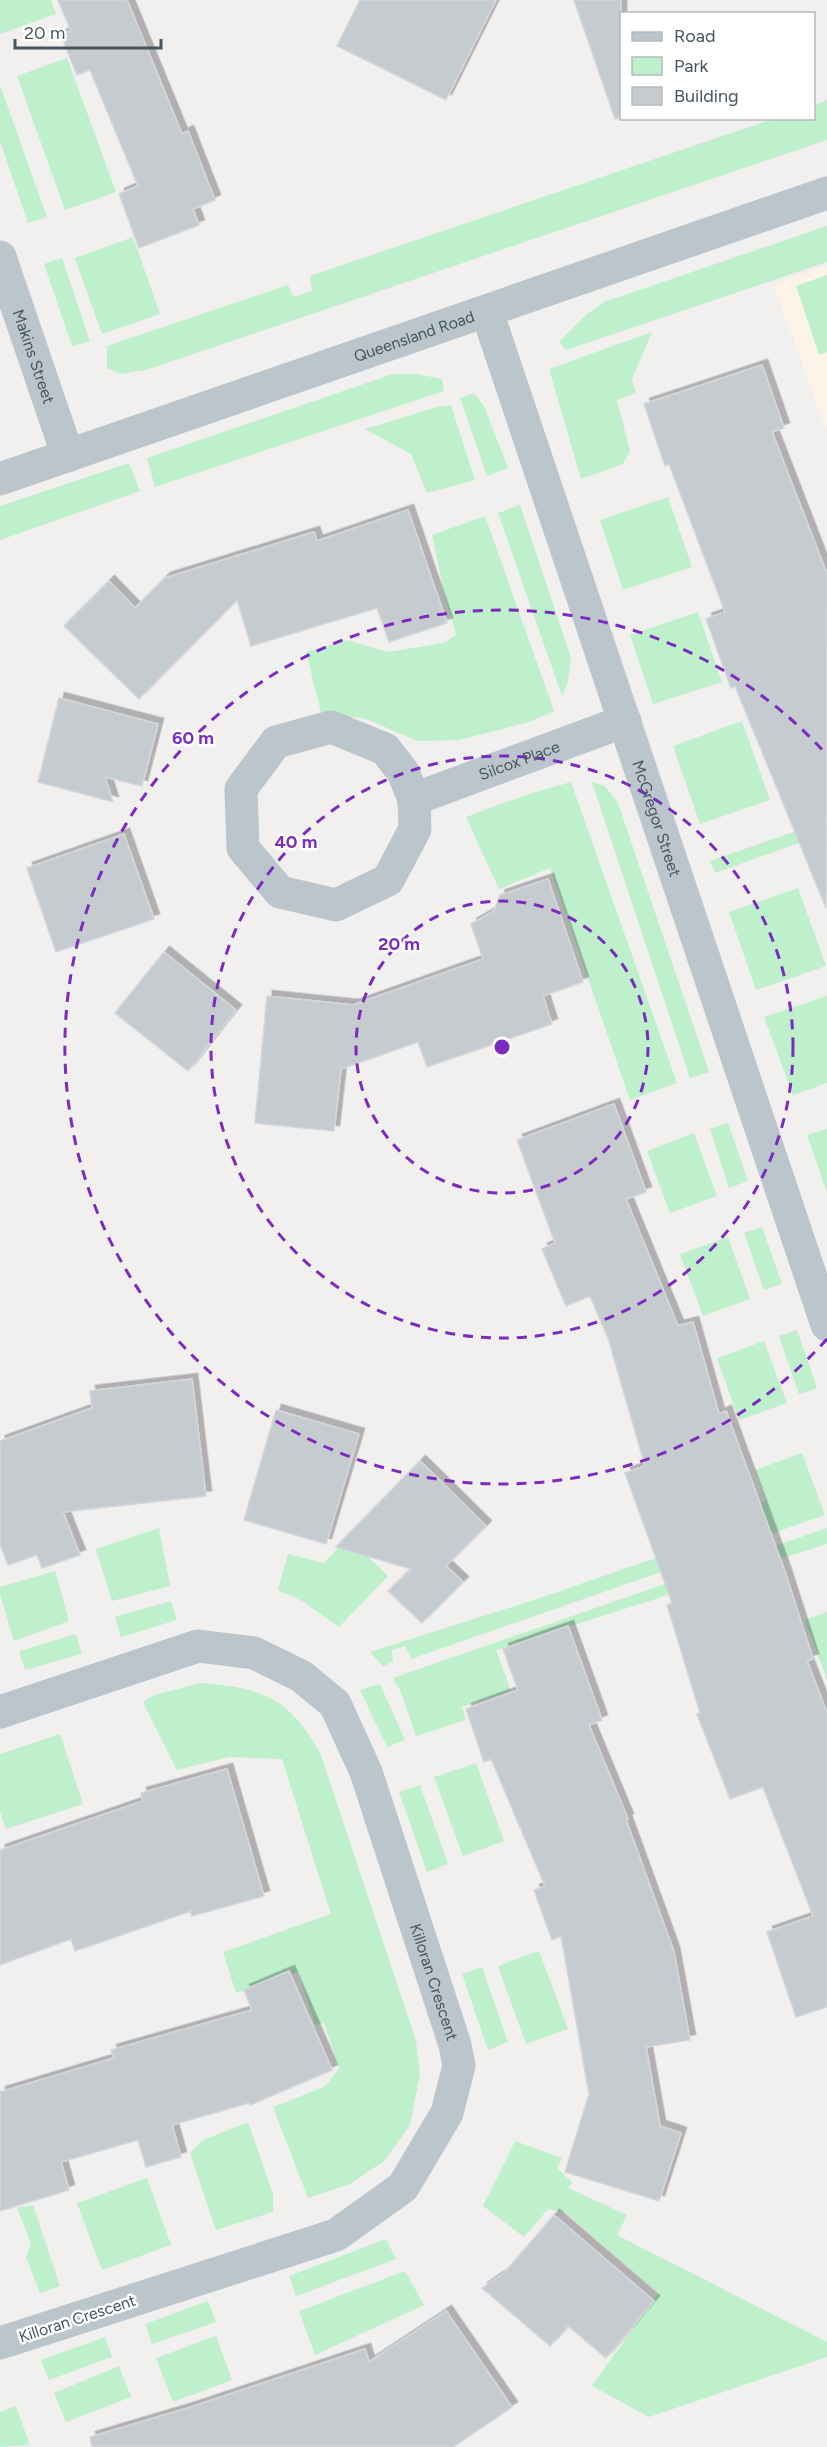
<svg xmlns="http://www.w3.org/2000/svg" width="827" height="2447" font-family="Figtree,sans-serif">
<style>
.commercial{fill:#fcf4e8}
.green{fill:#bdf0cb}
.building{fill:#c6cbcf;stroke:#d3d6db;stroke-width:1.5;filter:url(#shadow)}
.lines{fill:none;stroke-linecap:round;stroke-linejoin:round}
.minor{stroke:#bac5cc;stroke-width:33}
.ring{fill:none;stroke:#7b2cbf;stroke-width:3;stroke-dasharray:10 8}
.labels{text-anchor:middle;stroke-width:5;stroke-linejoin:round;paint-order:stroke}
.street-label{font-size:16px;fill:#47555d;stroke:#fff}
.centre{fill:#7b2cbf;stroke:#fff;stroke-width:3}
.ring-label{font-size:18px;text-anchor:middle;font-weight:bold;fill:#7b2cbf;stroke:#fff;stroke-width:5;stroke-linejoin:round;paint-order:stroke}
</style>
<defs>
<filter id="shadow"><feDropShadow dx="5.5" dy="-5.5" stdDeviation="0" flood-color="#0004"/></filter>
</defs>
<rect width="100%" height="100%" fill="#f2efef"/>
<path class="commercial" d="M 827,266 L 827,432 L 773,284 Z"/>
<path class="green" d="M 0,0 L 51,0 L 56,14 L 0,34 Z
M 67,58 L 116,192 L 65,210 L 17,76 Z
M 0,85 L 47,217 L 28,223 L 0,141 Z
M 827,100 L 827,140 L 146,370 L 120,374 L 107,368 L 107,346 L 288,285 L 294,297 L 312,290 L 310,276 L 773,119 L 814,118 L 814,105 Z
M 827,226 L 827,262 L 566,350 L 559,342 L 587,314 L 604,302 Z
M 133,237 L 160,314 L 102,334 L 75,258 Z
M 62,258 L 90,341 L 72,346 L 44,264 Z
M 827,275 L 827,352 L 819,355 L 796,286 Z
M 652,332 L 632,379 L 636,393 L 617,400 L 630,451 L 623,464 L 581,479 L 549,369 Z
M 393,374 L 417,374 L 442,379 L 444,391 L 155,487 L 147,458 Z
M 474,393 L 484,406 L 508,468 L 487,476 L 460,398 Z
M 451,405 L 475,480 L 427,493 L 411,454 L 365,429 L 437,407 Z
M 129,463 L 140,491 L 0,540 L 0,506 Z
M 668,497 L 692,567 L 623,590 L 600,520 Z
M 520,505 L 571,658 L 568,682 L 562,696 L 498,513 Z
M 485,516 L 554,711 L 529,722 L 459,740 L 418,741 L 366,719 L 321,712 L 306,652 L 347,640 L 388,652 L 444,643 L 456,635 L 444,593 L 432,535 Z
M 698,612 L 722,682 L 653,704 L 630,635 Z
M 742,721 L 770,800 L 700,824 L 673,746 Z
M 571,782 L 677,1083 L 630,1100 L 550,868 L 499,889 L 466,817 L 526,795 Z
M 592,782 L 605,786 L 618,803 L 709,1072 L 690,1078 Z
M 805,828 L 810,839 L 715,873 L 710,861 Z
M 798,888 L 826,966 L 756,990 L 729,912 Z
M 827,996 L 827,1083 L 793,1095 L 764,1017 Z
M 728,1123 L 748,1181 L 729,1188 L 710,1129 Z
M 827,1129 L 827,1193 L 807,1135 Z
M 694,1133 L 717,1196 L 670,1213 L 647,1151 Z
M 762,1227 L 782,1284 L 764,1290 L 744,1233 Z
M 728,1237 L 750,1299 L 703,1316 L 680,1254 Z
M 797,1330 L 817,1388 L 799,1394 L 779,1336 Z
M 764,1341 L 787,1403 L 739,1420 L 717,1358 Z
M 802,1453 L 825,1515 L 411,1659 L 405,1646 L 392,1650 L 393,1662 L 383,1666 L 370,1652 L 534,1600 L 702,1542 L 699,1526 L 766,1501 L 755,1470 Z
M 159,1528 L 170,1586 L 112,1601 L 96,1549 Z
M 827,1528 L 827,1544 L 496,1650 L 511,1691 L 462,1707 L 466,1720 L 416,1736 L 400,1690 L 393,1678 Z
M 348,1537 L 388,1576 L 339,1627 L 304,1602 L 278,1590 L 288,1554 L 324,1563 Z
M 55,1571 L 69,1621 L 14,1641 L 0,1594 L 0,1587 Z
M 171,1601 L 177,1620 L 121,1637 L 115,1617 Z
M 827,1612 L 827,1680 L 805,1620 Z
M 76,1634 L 82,1654 L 25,1670 L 19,1651 Z
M 201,1683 C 264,1688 290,1698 321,1755 L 416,2041 L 420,2074 L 410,2125 L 384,2161 L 350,2184 L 308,2198 L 273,2107 L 326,2086 L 339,2068 L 324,2023 L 315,2025 L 298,1972 L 236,1993 L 223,1952 L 331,1914 L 282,1759 L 229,1757 L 177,1770 L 143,1702 L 154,1695 Z
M 380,1684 L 405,1740 L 387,1747 L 360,1690 Z
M 60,1734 L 83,1804 L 6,1829 L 0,1811 L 0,1754 Z
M 476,1763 L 504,1841 L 463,1856 L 434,1777 Z
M 420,1785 L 448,1864 L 427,1872 L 399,1792 Z
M 539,1951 L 568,2029 L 526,2044 L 498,1966 Z
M 482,1967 L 508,2042 L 488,2050 L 462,1974 Z
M 248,2122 L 273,2194 L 273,2212 L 216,2230 L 190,2153 L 203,2140 Z
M 515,2141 L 562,2158 L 557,2168 L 573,2183 L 568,2188 L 627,2215 L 617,2235 L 827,2342 L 827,2357 L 649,2417 L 592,2386 L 658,2293 L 566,2213 L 548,2209 L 524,2237 L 483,2206 Z
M 147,2178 L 171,2245 L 102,2270 L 77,2203 Z
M 33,2205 L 60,2286 L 40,2293 L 26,2257 L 31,2243 L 17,2208 Z
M 386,2239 L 396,2259 L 296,2296 L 289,2276 Z
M 405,2271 L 424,2305 L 315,2355 L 299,2311 Z
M 208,2301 L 216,2322 L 152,2344 L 145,2324 Z
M 216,2336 L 232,2380 L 173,2402 L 156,2358 Z
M 105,2337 L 112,2357 L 49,2380 L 41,2360 Z
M 119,2366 L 131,2397 L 66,2422 L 54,2393 Z
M 16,2406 L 30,2445 L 0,2447 L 0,2412 Z"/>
<path class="building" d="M 58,0 L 127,0 L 182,134 L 188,131 L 215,200 L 193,209 L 199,225 L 139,248 L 119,194 L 138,186 L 90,70 L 77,75 L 61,35 L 71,31 Z
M 360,0 L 496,0 L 446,100 L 337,46 Z
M 574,0 L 621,0 L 621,118 L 615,119 Z
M 762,365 L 784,428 L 772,432 L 827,574 L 826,908 L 735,686 L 731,688 L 706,619 L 725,612 L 669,464 L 665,466 L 644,404 Z
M 408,510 L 447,623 L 389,642 L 377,608 L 251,646 L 237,600 L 139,699 L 64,626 L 109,581 L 135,608 L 165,578 L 314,532 L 317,541 Z
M 59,698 L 158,724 L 142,786 L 105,777 L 113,802 L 38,782 Z
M 124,834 L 154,919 L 56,952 L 27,868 Z
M 548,879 L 583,982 L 543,996 L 552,1024 L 427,1067 L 418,1042 L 341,1069 L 334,1131 L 255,1123 L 267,996 L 353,1005 L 483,959 L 471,924 L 494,911 L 500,895 Z
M 164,952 L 236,1010 L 188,1071 L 115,1013 Z
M 614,1104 L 646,1192 L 626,1199 L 678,1326 L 693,1322 L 719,1414 L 726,1411 L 785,1572 L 813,1659 L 807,1661 L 827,1713 L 827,2007 L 796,2017 L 767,1932 L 813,1916 L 763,1787 L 730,1799 L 697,1714 L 700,1713 L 667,1605 L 672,1603 L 625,1473 L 645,1466 L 608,1338 L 590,1296 L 566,1306 L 542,1249 L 555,1243 L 517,1140 Z
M 192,1379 L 206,1496 L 63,1512 L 80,1555 L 42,1568 L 37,1555 L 8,1565 L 0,1544 L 0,1441 L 92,1408 L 90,1391 Z
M 276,1410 L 359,1434 L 326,1544 L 244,1520 Z
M 420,1461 L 486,1526 L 446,1566 L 463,1582 L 422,1623 L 388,1591 L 411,1569 L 336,1547 Z
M 568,1626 L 602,1720 L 589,1725 L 628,1819 L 626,1820 L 674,1952 L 690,2040 L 646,2047 L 660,2126 L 681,2133 L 659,2201 L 565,2172 L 589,2094 L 561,1936 L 552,1940 L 534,1890 L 545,1886 L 491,1759 L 484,1762 L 466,1709 L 518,1690 L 503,1649 Z
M 227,1769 L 264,1896 L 192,1916 L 191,1911 L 75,1951 L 71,1939 L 0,1965 L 0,1850 L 143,1801 L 141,1793 Z
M 289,1971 L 332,2070 L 250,2105 L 249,2103 L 172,2125 L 181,2157 L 146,2167 L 138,2140 L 61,2162 L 69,2190 L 0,2211 L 0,2092 L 114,2058 L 111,2050 L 252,2010 L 244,1990 Z
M 554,2215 L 654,2301 L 606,2358 L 568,2326 L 550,2346 L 482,2288 L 504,2273 Z
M 446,2311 L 512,2407 L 453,2447 L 92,2447 L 90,2437 L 191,2407 L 365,2349 L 369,2362 Z"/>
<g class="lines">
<g class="minor">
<path id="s1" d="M 0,257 L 68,456"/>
<path id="s2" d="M 487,312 L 827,1325"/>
<path id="s3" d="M 0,479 L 827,193"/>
<path d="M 331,727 L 385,749 L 403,772 L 414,799 L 415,829 L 388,880 L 336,905 L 280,892 L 243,848 L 241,789 L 276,742 Z"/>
<path id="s4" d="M 414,799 L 625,721"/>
<path id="s5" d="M 0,1712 L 198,1646 L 254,1653 L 301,1676 L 335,1704 L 366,1772 L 455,2045 L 459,2066 L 447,2113 L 403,2187 L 336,2235 L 0,2343"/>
</g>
</g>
<g class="ring">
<circle cx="502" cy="1047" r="146"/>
<circle cx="502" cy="1047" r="291"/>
<path d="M827 1339A437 437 0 1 1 827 755"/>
</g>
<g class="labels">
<g class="street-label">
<text dy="6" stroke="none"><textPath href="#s3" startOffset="438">Queensland Road</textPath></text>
<text dy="6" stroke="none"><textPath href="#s1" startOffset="105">Makins Street</textPath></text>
<text dy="6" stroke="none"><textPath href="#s4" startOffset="112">Silcox Place</textPath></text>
<text dy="6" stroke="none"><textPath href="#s2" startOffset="534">McGregor Street</textPath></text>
<text dy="6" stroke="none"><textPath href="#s5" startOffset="657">Killoran Crescent</textPath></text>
<text transform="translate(77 2318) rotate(-18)" y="6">Killoran Crescent</text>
</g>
</g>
<circle cx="502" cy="1047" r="9" class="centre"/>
<g class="ring-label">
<text x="193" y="744">60 m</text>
<text x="296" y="848">40 m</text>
<text x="399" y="950">20 m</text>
</g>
<rect x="620" y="12" width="195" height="108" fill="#ffffff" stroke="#b5bbbe" stroke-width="1.5"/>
<rect x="632" y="32" width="30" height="9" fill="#bac5cc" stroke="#b5bbbe" stroke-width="1.5"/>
<text x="674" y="42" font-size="18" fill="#47555d">Road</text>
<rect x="632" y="57" width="30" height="18" fill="#bdf0cb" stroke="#b5bbbe" stroke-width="1.5"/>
<text x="674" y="72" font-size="18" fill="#47555d">Park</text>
<rect x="632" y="87" width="30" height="18" fill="#c6cbcf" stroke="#b5bbbe" stroke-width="1.5"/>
<text x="674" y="102" font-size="18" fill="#47555d">Building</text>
<path d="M15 39v9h146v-9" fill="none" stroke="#47555d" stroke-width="3"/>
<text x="24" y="39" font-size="18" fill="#47555d" stroke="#ffffff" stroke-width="4.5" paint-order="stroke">20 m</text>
</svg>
